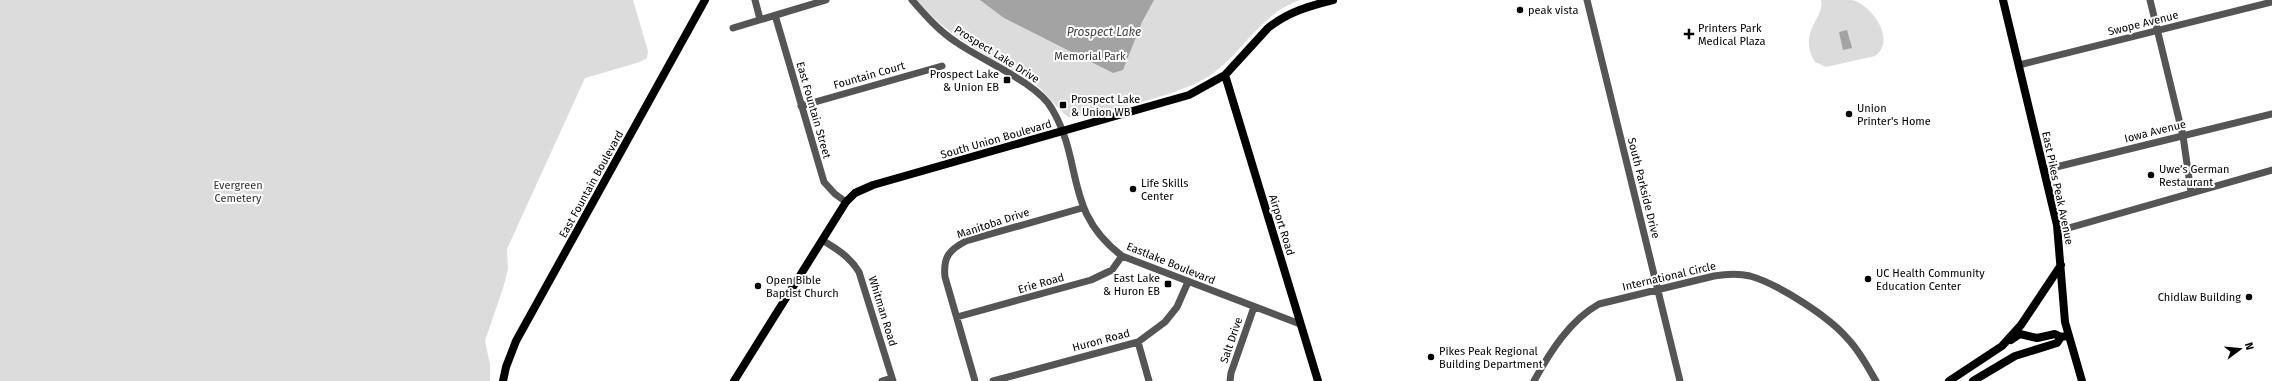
<svg xmlns="http://www.w3.org/2000/svg" width="2272" height="381" font-family="'Fira Sans',sans-serif">
<style>
.green{fill:#dcdcdc}
.water{fill:#a3a3a3}
.lines{fill:none;stroke-linecap:round;stroke-linejoin:round}
.minor{stroke:#555;stroke-width:7}
.major{stroke:#000;stroke-width:8}
.poi-dot{fill:#000;stroke:#fff;stroke-width:1.5}
.labels{text-anchor:middle;stroke-width:4;stroke-linejoin:round;paint-order:stroke}
.poi-label{font-size:11px;fill:#000;stroke:#fff;text-anchor:start}
.street-label{font-size:11px;fill:#000;stroke:#fff}
.park-label{font-size:11px;fill:#333;stroke:#fff}
.water-label{font-size:12px;font-style:italic;fill:#444;stroke:#fff}
</style>
<rect width="100%" height="100%" fill="#fff"/>
<path class="green" d="M 0,0 L 633,0 L 648,51 L 647,58 L 640,62 L 585,78 L 507,249 L 508,269 L 504,285 L 485,341 L 490,364 L 490,381 L 0,381 Z
M 917,0 L 1300,0 C 1260,14 1243,52 1211,75 C 1185,93 1112,111 1081,115 C 1077,115 1073,118 1069,117 C 1065,117 1044,91 1037,86 C 994,57 951,41 917,0 Z
M 1821,0 C 1830,0 1843,0 1852,0 C 1872,5 1897,40 1875,56 L 1826,67 L 1815,62 C 1797,31 1825,19 1821,0 Z"/>
<path class="water" d="M 980,0 L 1154,0 L 1142,22 L 1123,70 L 1113,73 L 1004,18 Z
M 1847,30 L 1852,48 L 1843,50 L 1839,32 Z"/>
<g class="lines">
<path class="minor" d="M 755,0 L 760,19
M 912,0 C 925,15 939,31 956,42 C 981,60 1038,83 1052,109 C 1084,163 1063,211 1122,256 L 1300,324
M 1587,0 L 1680,381
M 2150,0 L 2183,136 L 2191,192
M 775,15 L 824,182 L 835,194 L 846,202
M 733,28 L 826,0
M 2019,65 L 2272,2
M 801,106 L 942,66
M 2044,170 L 2272,114
M 2058,231 L 2272,170
M 822,240 C 837,249 850,257 859,272 L 893,381
M 957,317 L 1091,280 L 1112,270 L 1122,256
M 1138,342 L 1149,381
M 882,381 L 892,378
M 975,381 L 945,277 C 943,257 949,250 966,241 L 1082,208
M 993,381 L 1138,342 L 1165,322 L 1177,307 L 1188,282
M 1230,381 L 1231,373 L 1254,307
M 1534,381 C 1550,352 1570,320 1599,304 L 1714,276 C 1726,274 1738,273 1750,276 C 1778,284 1828,316 1847,338 C 1859,350 1867,366 1876,381"/>
<path class="major" d="M 2003,0 L 2057,225 L 2065,322 L 2082,381
M 1225,75 L 1318,381
M 2011,340 L 2020,334 L 2037,338 L 2055,334 L 2061,337 L 2066,336
M 503,381 L 506,367 L 516,341 L 705,0
M 734,381 L 846,202 L 855,193 L 873,185 L 1189,95 L 1225,75 L 1268,28 C 1288,12 1309,6 1333,0
M 1949,381 L 2002,346 L 2021,325 L 2061,265
M 1973,381 L 2015,356 L 2057,343 L 2061,337"/>
</g>
<g class="poi-dot">
<circle cx="1520" cy="10" r="4"/>
<path d="M1687 28h4v4h4v4h-4v4h-4v-4h-4v-4h4z"/>
<rect x="1003" y="76" width="8" height="8" rx="2"/>
<rect x="1059" y="101" width="8" height="8" rx="2"/>
<circle cx="1849" cy="114" r="4"/>
<circle cx="2151" cy="175" r="4"/>
<circle cx="1133" cy="189" r="4"/>
<circle cx="1868" cy="279" r="4"/>
<rect x="1164" y="280" width="8" height="8" rx="2"/>
<circle cx="758" cy="286" r="4"/>
<circle cx="2249" cy="297" r="4"/>
<circle cx="1431" cy="357" r="4"/>
</g>
<g class="labels">
<g class="poi-label">
<text x="1528" y="14">peak vista</text>
<text x="1698" y="32">Printers Park<tspan x="1698" dy="13">Medical Plaza</tspan></text>
<text x="999" y="78" text-anchor="end">Prospect Lake<tspan x="999" dy="13">&amp; Union EB</tspan></text>
<text x="1071" y="103">Prospect Lake<tspan x="1071" dy="13">&amp; Union WB</tspan></text>
<text x="1857" y="112">Union<tspan x="1857" dy="13">Printer's Home</tspan></text>
<text x="2159" y="173">Uwe’s German<tspan x="2159" dy="13">Restaurant</tspan></text>
<text x="1141" y="187">Life Skills<tspan x="1141" dy="13">Center</tspan></text>
<text x="1876" y="277">UC Health Community<tspan x="1876" dy="13">Education Center</tspan></text>
<text x="1160" y="282" text-anchor="end">East Lake<tspan x="1160" dy="13">&amp; Huron EB</tspan></text>
<text x="766" y="284">Open Bible<tspan x="766" dy="13">Baptist Church</tspan></text>
<text x="2241" y="301" text-anchor="end">Chidlaw Building</text>
<text x="1439" y="355">Pikes Peak Regional<tspan x="1439" dy="13">Building Department</tspan></text>
</g>
<g class="street-label">
<text transform="translate(2143 23) rotate(-14)" y="4">Swope Avenue</text>
<text transform="translate(997 54) rotate(32)" y="4">Prospect Lake Drive</text>
<text transform="translate(869 75) rotate(-16)" y="4">Fountain Court</text>
<text transform="translate(814 110) rotate(74)" y="4">East Fountain Street</text>
<text transform="translate(2155 131) rotate(-14)" y="4">Iowa Avenue</text>
<text transform="translate(996 139) rotate(-16)" y="4">South Union Boulevard</text>
<text transform="translate(591 184) rotate(-61)" y="4">East Fountain Boulevard</text>
<text transform="translate(1644 188) rotate(76)" y="4">South Parkside Drive</text>
<text transform="translate(2058 188) rotate(78)" y="4">East Pikes Peak Avenue</text>
<text transform="translate(993 223) rotate(-18)" y="4">Manitoba Drive</text>
<text transform="translate(1282 225) rotate(73)" y="4">Airport Road</text>
<text transform="translate(1171 263) rotate(22)" y="4">Eastlake Boulevard</text>
<text transform="translate(1669 276) rotate(-13)" y="4">International Circle</text>
<text transform="translate(1041 283) rotate(-16)" y="4">Erie Road</text>
<text transform="translate(883 311) rotate(73)" y="4">Whitman Road</text>
<text transform="translate(1101 340) rotate(-15)" y="4">Huron Road</text>
<text transform="translate(1231 340) rotate(-71)" y="4">Salt Drive</text>
</g>
<g class="park-label">
<text x="1090" y="60">Memorial Park</text>
<text x="238" y="189">Evergreen<tspan x="238" dy="13">Cemetery</tspan></text>
</g>
<g class="water-label">
<text x="1104" y="36">Prospect Lake</text>
</g>
</g>
<g transform="translate(2240 349) rotate(74)" stroke="#ffffff" stroke-width="3" paint-order="stroke">
<path d="M0-3L7 15L0 10L-7 15Z" fill="#000000"/>
<text y="-6" font-size="11" font-weight="bold" text-anchor="middle" fill="#000000">N</text>
</g>
</svg>
